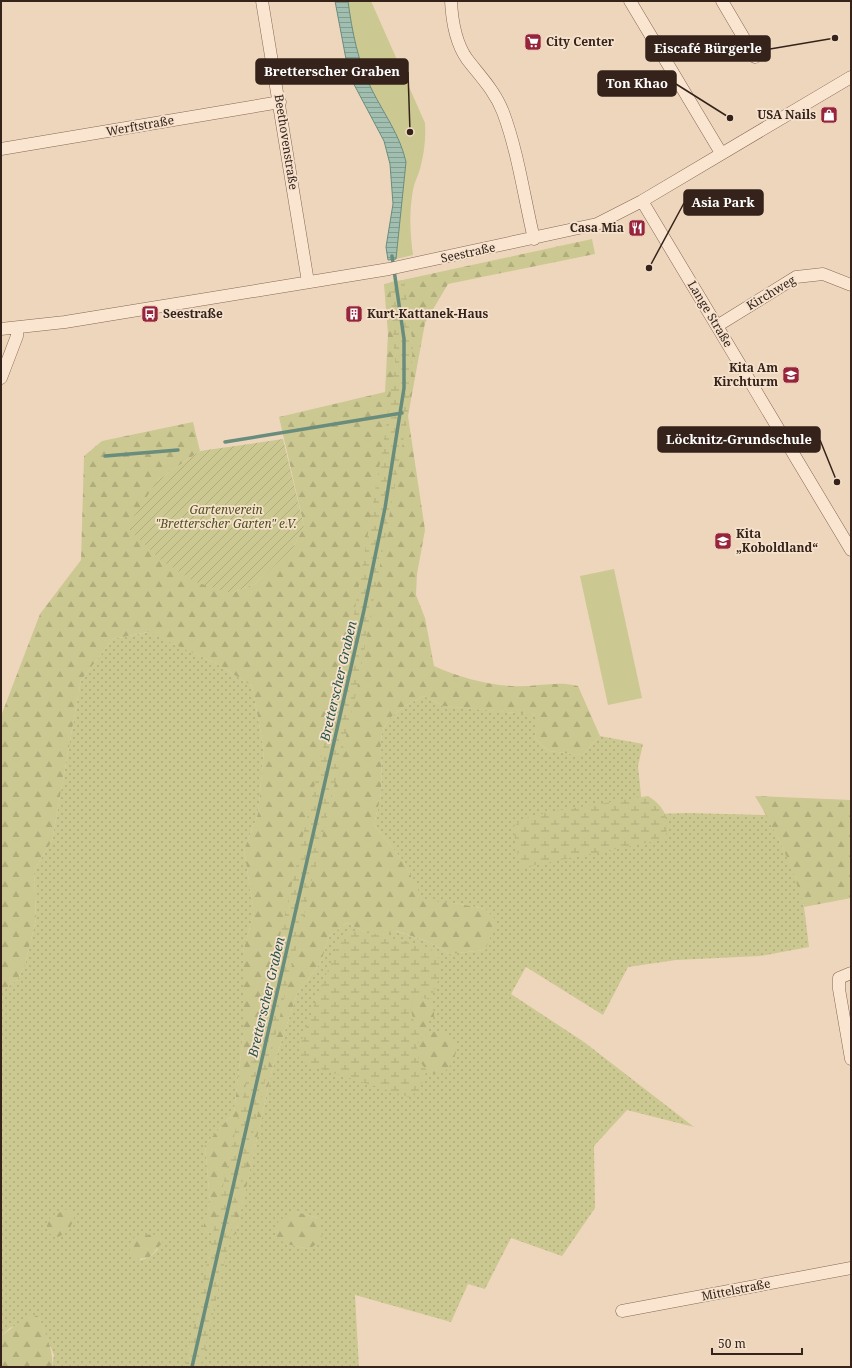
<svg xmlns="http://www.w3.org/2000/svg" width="852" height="1368" font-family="'Noto Serif',serif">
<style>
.grass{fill:url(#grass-dots);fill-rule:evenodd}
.forest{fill:url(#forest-firs)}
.wetland{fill:url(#wetland-marsh)}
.park{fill:#ccc891}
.garden{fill:url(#garden-furrows)}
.water{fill:url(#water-rules);stroke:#688d7d}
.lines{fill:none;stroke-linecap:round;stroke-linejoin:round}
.stream{stroke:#688d7d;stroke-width:3.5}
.minor-casing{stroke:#866656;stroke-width:13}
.minor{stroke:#f9e5d0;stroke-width:12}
.labels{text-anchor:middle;stroke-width:3.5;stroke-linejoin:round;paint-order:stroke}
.poi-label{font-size:12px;font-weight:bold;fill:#35231b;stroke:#f6e2cc;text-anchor:start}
.street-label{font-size:12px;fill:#35231b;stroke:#f6e2cc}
.park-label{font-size:12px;font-style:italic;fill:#4f5221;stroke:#f6e2cc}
.water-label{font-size:13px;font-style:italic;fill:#2a554a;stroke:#f6e2cc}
.leader{fill:none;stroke:#35231b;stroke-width:1.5}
.callout-dot{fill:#35231b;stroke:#f6e2cc;stroke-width:1.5}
.callout{fill:#35231b;stroke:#35231b;stroke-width:1.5}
.callout-label{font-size:13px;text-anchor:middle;font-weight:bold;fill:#fff}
</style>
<defs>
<pattern id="grass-dots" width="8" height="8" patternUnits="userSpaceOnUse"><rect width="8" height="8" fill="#ccc891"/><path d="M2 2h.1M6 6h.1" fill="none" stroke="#b0ac7c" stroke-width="1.8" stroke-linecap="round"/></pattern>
<pattern id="forest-firs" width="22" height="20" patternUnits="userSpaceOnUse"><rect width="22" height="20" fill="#ccc891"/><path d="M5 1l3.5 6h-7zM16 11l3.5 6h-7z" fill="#b0ac7c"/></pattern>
<pattern id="wetland-marsh" width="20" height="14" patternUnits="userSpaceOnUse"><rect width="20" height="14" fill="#ccc891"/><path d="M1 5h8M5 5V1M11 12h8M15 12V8" fill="none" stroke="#b0ac7c"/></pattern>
<pattern id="garden-furrows" width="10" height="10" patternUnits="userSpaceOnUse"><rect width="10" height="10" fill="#ccc891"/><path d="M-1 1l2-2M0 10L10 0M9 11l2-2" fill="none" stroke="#b0ac7c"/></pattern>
<pattern id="water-rules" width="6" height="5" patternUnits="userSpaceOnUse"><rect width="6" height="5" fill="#a1bfb0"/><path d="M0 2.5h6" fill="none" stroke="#849b8e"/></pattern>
</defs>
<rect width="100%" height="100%" fill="#eed6bd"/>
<path class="grass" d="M 149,632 L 217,664 L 252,686 L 264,750 L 258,814 L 244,850 L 254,912 L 243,952 L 243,1036 L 234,1112 L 205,1145 L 210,1202 L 203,1232 L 236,1233 L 272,1070 L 297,994 L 321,962 L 329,936 L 347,923 L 374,937 L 395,931 L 427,941 L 450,954 L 485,950 L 496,921 L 485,909 L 460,904 L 423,901 L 404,862 L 374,825 C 376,815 380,803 381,792 C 385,740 365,724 424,696 L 443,706 L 538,715 L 535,739 L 549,751 L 582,755 L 600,736 L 643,744 L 638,766 L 642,805 L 653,814 L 688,813 L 767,815 L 797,878 L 804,907 L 809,947 L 760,956 L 676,960 L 628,967 L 603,1015 L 526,967 L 511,994 L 584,1042 L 694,1127 L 627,1110 L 594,1146 L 595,1208 L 562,1256 L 511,1238 L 485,1289 L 468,1284 L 451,1322 L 355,1295 L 359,1367 L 52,1367 L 54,1355 L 38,1316 L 10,1328 L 1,1336 L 1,992 L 17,980 L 25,965 L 36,919 L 34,870 L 52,841 L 81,680 L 113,639 ZM 296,1212 L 318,1218 L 309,1249 L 286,1244 ZM 151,1234 L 158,1249 L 149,1258 L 140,1260 L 143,1237 Z"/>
<path class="forest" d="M 592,239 L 595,254 L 448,284 L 425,323 L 408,416 L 425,530 L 417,574 L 416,595 L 425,618 L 434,666 C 459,677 483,684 511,686 C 534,688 555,680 578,686 L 600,736 L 582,755 L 549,751 L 535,739 L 537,715 L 443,706 L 424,696 C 365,724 385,740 381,792 C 380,803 376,815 374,825 L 404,862 L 423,900 L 460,904 L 485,909 L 497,921 L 485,950 L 450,954 L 427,941 L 396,931 L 374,937 L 347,923 L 329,936 L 321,962 L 297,994 L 272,1070 L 236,1234 L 202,1232 L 210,1202 L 205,1145 L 234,1112 L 243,1036 L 243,952 L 254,912 L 244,850 L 258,814 L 264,750 L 252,686 L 217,664 L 148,632 L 113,639 L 81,680 L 52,841 L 34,870 L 36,919 L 25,965 L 17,980 L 1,992 L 1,716 L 40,614 L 81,560 L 84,456 L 102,441 L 193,422 L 200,451 L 157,481 L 231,593 L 255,584 L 293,548 L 304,526 L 279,417 L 385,392 L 388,334 L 384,284 Z
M 755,796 L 851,800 L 851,898 L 804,907 C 794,868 776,831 755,796 Z
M 417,996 L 430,1000 L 434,1012 L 434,1017 L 428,1021 L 427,1030 L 420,1031 L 415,1025 L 410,1008 Z
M 438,1031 L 448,1036 L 457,1048 C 454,1061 451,1068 439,1075 C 413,1070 407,1033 438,1031 Z
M 68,1209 L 76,1212 L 69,1231 L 58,1237 L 48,1233 L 47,1226 L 51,1216 Z
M 296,1212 L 318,1218 L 322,1230 L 321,1241 L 309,1249 L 286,1244 L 277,1238 L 276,1228 L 279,1220 Z
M 151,1234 L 157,1235 L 163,1242 L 149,1258 L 133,1259 L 128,1245 L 134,1238 Z
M 29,1315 L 38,1316 C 45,1333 54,1349 52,1367 L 1,1367 L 1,1336 Z"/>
<path class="wetland" d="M 404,280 L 413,344 L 408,416 L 357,689 L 269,1063 L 201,1367 L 185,1367 L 228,1162 L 354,614 L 386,428 L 395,361 L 390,282 Z
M 648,796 C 667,808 668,818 666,839 L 520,868 L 513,827 L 522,819 L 549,812 Z
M 351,932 L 371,933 L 427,947 L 437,954 L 441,964 L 439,979 L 430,1000 L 417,996 L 410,1008 L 415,1025 L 420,1031 L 427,1030 L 430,1032 C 427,1034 422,1036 420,1039 C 413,1050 418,1063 427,1070 L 419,1090 L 409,1097 L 308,1065 L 299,1056 L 302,1039 L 313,1008 L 341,936 Z"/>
<path class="park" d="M 348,1 L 371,1 L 425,123 C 426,139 424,154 420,169 C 418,176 414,183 413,190 C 409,212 410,233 413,255 L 396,259 L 406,162 C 400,135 384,114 372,90 C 358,63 352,31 348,1 Z
M 614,569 L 642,698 L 608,705 L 580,576 Z"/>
<path class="garden" d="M 283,439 L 304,526 L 293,548 L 255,584 L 231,593 L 195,582 L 161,560 L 127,527 L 157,481 L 200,451 Z"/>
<path class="water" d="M 335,1 L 348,1 C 352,31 358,63 372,90 C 384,114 400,135 406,162 L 396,259 L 388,260 L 386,247 L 393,204 L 390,164 L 384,141 L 349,75 Z"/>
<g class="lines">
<path class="stream" d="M 225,442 L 402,413
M 105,456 L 178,450
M 192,1367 L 364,610 L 385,508 L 404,388 L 404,339 L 392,256"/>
<defs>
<path id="minor" d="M 262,1 L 308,282
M 451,1 C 452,21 455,42 467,59 C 480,76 495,91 503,112 C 518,152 524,197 534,239
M 630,1 L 721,153
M 722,1 L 755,57
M 1,149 L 280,102
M 642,201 L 851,550
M 717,326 L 796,277 L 823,274 L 851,285
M 1,329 L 65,322 L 389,269 L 597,224 L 642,201 L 851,77
M 1,378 L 17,336 L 17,328
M 851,973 L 839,978 L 839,989 L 851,1059
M 622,1311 L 851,1268"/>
</defs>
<use href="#minor" class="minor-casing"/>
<use href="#minor" class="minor"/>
</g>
<defs>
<symbol id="supermarket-square" viewBox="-11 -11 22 22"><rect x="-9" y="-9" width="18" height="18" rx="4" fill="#96253b" stroke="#f6e2cc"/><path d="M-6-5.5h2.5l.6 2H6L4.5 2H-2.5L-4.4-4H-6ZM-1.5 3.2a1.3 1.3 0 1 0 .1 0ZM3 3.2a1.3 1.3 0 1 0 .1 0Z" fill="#fff"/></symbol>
<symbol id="shop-square" viewBox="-11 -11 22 22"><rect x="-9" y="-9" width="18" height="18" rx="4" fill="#96253b" stroke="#f6e2cc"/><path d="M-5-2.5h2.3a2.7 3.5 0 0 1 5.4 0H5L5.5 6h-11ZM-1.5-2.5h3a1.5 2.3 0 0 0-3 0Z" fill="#fff"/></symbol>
<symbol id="restaurant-square" viewBox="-11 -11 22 22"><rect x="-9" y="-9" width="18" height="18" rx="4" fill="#96253b" stroke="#f6e2cc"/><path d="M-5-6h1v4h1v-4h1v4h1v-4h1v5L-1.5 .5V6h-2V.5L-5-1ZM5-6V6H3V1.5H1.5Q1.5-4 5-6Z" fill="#fff"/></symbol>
<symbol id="bus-square" viewBox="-11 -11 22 22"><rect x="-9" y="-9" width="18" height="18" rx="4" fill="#96253b" stroke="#f6e2cc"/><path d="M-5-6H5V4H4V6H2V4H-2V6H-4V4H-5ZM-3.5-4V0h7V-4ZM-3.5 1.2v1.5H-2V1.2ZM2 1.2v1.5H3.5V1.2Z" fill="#fff"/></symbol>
<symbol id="building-square" viewBox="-11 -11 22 22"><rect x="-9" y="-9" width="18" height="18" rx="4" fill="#96253b" stroke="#f6e2cc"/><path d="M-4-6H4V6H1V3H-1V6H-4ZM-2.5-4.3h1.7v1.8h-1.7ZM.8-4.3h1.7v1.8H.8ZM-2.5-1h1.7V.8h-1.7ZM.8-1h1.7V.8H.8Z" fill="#fff"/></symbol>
<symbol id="school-square" viewBox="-11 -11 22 22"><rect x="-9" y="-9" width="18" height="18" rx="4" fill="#96253b" stroke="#f6e2cc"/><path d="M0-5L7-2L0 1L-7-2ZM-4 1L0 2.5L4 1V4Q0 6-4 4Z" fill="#fff"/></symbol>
</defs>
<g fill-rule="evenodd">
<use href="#supermarket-square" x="523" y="32" width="20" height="20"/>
<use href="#shop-square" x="819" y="105" width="20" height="20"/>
<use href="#restaurant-square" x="627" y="218" width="20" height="20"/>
<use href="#bus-square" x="140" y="304" width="20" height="20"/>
<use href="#building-square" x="344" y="304" width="20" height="20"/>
<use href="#school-square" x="781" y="365" width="20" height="20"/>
<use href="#school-square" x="713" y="531" width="20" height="20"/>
</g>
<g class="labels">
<g class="poi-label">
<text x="546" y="46">City Center</text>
<text x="816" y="119" text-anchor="end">USA Nails</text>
<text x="624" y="232" text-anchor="end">Casa Mia</text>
<text x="163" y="318">Seestraße</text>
<text x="367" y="318">Kurt-Kattanek-Haus</text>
<text x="778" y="372" text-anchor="end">Kita Am<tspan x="778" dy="14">Kirchturm</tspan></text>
<text x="736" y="538">Kita<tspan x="736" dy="14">„Koboldland“</tspan></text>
</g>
<g class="street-label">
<text transform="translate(140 126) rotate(-10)" y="4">Werftstraße</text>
<text transform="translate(286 142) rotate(81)" y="4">Beethovenstraße</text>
<text transform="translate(468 253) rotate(-12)" y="4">Seestraße</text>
<text transform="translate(771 293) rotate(-31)" y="4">Kirchweg</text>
<text transform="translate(710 314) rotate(59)" y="4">Lange Straße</text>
<text transform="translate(736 1290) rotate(-11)" y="4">Mittelstraße</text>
</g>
<g class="park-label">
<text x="226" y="514">Gartenverein<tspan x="226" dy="14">"Bretterscher Garten" e.V.</tspan></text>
</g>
<g class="water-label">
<text transform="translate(338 681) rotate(-77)" y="5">Bretterscher Graben</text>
<text transform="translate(266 997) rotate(-77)" y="5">Bretterscher Graben</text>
</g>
</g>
<path class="leader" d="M835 38L770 49M410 132L408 72M730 118L676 84M649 268L684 203M837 482L820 440"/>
<g class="callout-dot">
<circle cx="835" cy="38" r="4"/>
<circle cx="410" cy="132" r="4"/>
<circle cx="730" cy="118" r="4"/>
<circle cx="649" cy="268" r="4"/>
<circle cx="837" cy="482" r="4"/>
</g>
<g class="callout">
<rect x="646" y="36" width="124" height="25" rx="4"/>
<rect x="256" y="59" width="152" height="25" rx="4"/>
<rect x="598" y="71" width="78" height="25" rx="4"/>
<rect x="684" y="190" width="79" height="25" rx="4"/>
<rect x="658" y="427" width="162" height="25" rx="4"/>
</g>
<g class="callout-label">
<text x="708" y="53">Eiscafé Bürgerle</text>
<text x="332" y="76">Bretterscher Graben</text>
<text x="637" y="88">Ton Khao</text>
<text x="723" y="207">Asia Park</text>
<text x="739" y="444">Löcknitz-Grundschule</text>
</g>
<rect width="852" height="1368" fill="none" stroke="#35231b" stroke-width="4"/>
<path d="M712 1348v6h90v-6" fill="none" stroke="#35231b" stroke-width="2"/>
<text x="718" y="1348" font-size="12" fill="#35231b" stroke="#f6e2cc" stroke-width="3" paint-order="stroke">50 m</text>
</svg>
